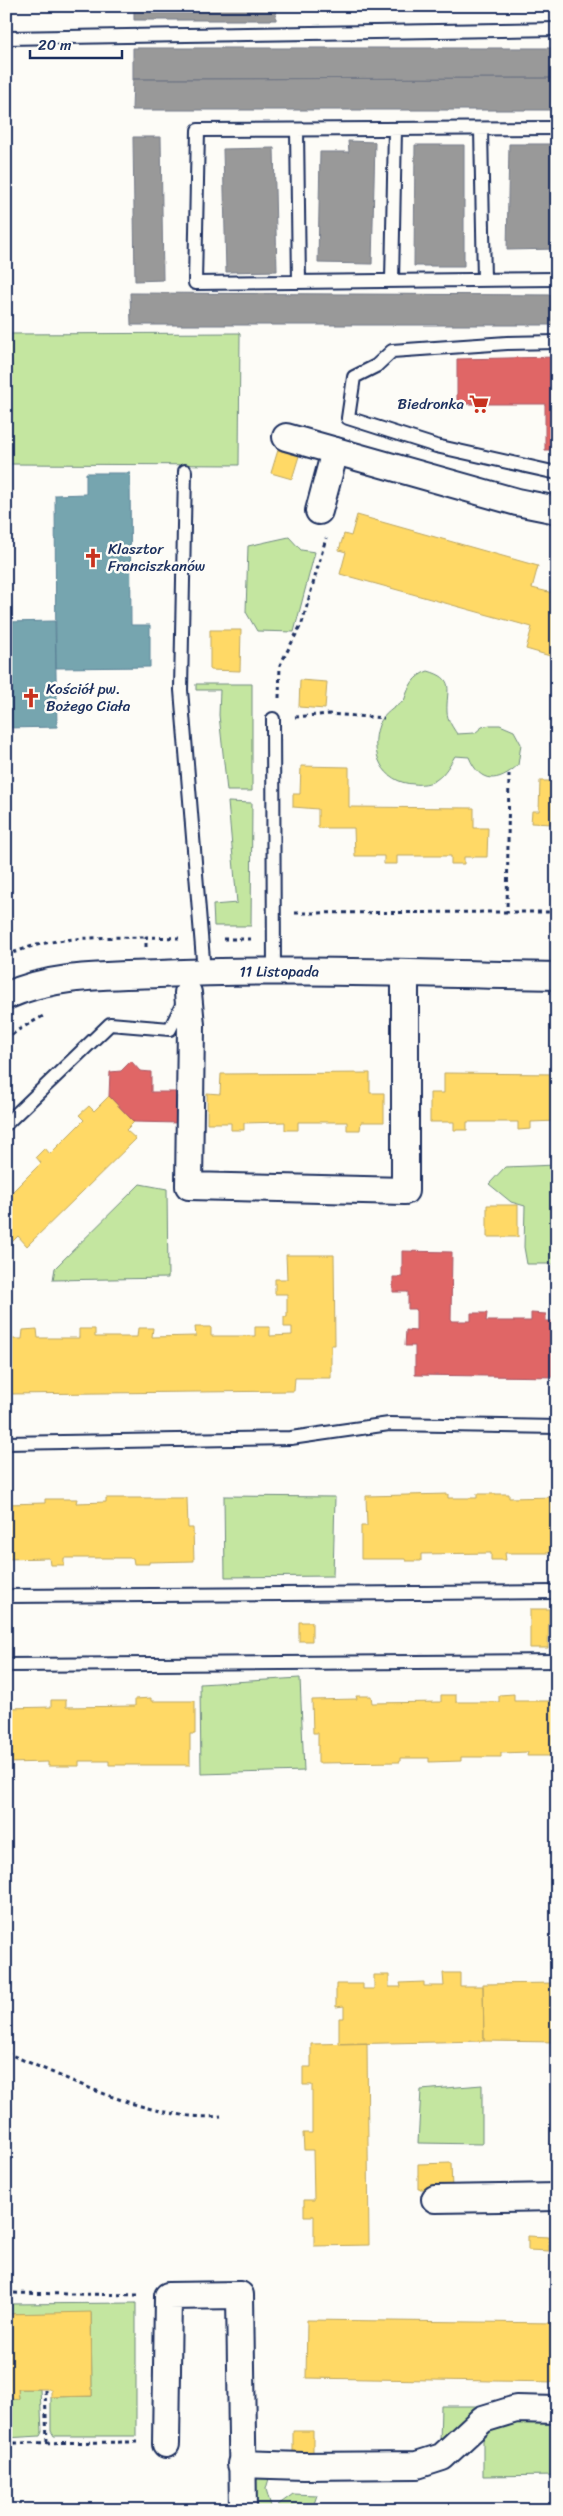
<svg xmlns="http://www.w3.org/2000/svg" width="563" height="2516" font-family="Sriracha,sans-serif">
<style>
.green{fill:#c4e6a0;stroke:#708a7f}
.homes{fill:#ffd966;stroke:#bba664}
.shops{fill:#e06666;stroke:#a55664}
.public{fill:#76a5af;stroke:#5b8297}
.industry{fill:#999;stroke:#737987}
.lines{fill:none;stroke-linecap:round;stroke-linejoin:round}
.service-casing{stroke:#1b2f5e;stroke-width:16}
.minor-casing{stroke:#1b2f5e;stroke-width:30}
.path{stroke:#1b2f5e;stroke-width:3;stroke-dasharray:4 4;stroke-linecap:butt}
.service{stroke:#fdfcf7;stroke-width:12}
.minor{stroke:#fdfcf7;stroke-width:26}
.labels{text-anchor:middle;stroke-width:5;stroke-linejoin:round;paint-order:stroke}
.poi-label{font-size:15px;fill:#1b2f5e;stroke:#fdfcf7;text-anchor:start}
.street-label{font-size:15px;fill:#1b2f5e;stroke:#fdfcf7}
</style>
<rect width="100%" height="100%" fill="#fdfcf7"/>
<filter id="ink" filterUnits="userSpaceOnUse"><feTurbulence type="fractalNoise" baseFrequency=".02" numOctaves="2"/><feDisplacementMap in="SourceGraphic" scale="10" xChannelSelector="R" yChannelSelector="G"/><feConvolveMatrix kernelMatrix="1 2 1 2 8 2 1 2 1" color-interpolation-filters="sRGB"/></filter>
<g filter="url(#ink)">
<path class="green" d="M 240,333 L 239,465 L 6,464 L 6,334 Z
M 289,537 L 301,550 L 315,552 L 294,632 L 257,631 L 246,612 L 248,546 Z
M 428,671 C 456,679 446,689 447,712 C 447,719 453,728 457,734 L 475,733 L 482,727 L 490,725 L 500,725 L 514,731 L 521,744 L 518,765 C 498,783 480,784 469,757 L 455,756 C 450,764 445,774 436,780 C 430,784 421,785 414,784 C 382,783 369,752 379,725 C 383,714 395,707 404,701 C 409,686 413,676 428,671 Z
M 196,684 L 252,684 L 252,791 L 227,791 L 219,715 L 220,690 L 196,690 Z
M 228,802 L 252,803 L 251,926 L 214,926 L 213,905 L 237,903 Z
M 557,1165 L 557,1264 L 527,1264 L 524,1247 L 525,1206 L 511,1202 L 489,1184 L 505,1167 Z
M 140,1184 L 167,1189 L 168,1278 L 53,1280 L 55,1268 Z
M 224,1496 L 335,1497 L 333,1576 L 225,1577 Z
M 300,1678 L 304,1771 L 201,1774 L 200,1684 Z
M 482,2085 L 482,2144 L 418,2143 L 421,2090 Z
M 136,2303 L 136,2436 L 54,2436 L 51,2431 L 51,2397 L 92,2396 L 91,2313 L 6,2314 L 6,2304 Z
M 18,2389 L 40,2389 L 42,2432 L 40,2436 L 6,2438 L 6,2399 L 19,2399 Z
M 441,2406 L 477,2406 L 476,2411 L 440,2442 Z
M 557,2419 L 557,2475 L 483,2476 L 483,2440 L 501,2421 Z
M 262,2475 L 270,2475 L 266,2489 L 272,2510 L 253,2510 L 255,2478 Z
M 293,2494 L 317,2495 L 312,2510 L 280,2510 L 278,2505 Z"/>
<path class="homes" d="M 278,450 L 299,456 L 292,479 L 271,473 Z
M 357,515 L 538,566 L 532,588 L 557,594 L 557,658 L 526,649 L 532,627 L 340,574 L 346,552 L 339,550 L 344,534 L 351,536 Z
M 210,630 L 241,630 L 240,671 L 210,670 Z
M 300,680 L 327,682 L 325,709 L 299,707 Z
M 301,766 L 349,767 L 349,807 L 474,808 L 474,828 L 488,828 L 487,857 L 464,857 L 464,864 L 451,864 L 451,856 L 397,856 L 397,864 L 384,864 L 384,856 L 355,856 L 354,828 L 318,828 L 318,809 L 293,807 L 293,794 L 300,794 Z
M 540,781 L 557,781 L 557,851 L 553,851 L 553,824 L 531,823 L 532,811 L 539,811 Z
M 370,1073 L 370,1093 L 384,1093 L 384,1122 L 361,1122 L 360,1130 L 347,1130 L 347,1122 L 298,1122 L 298,1130 L 285,1130 L 285,1122 L 244,1123 L 244,1130 L 231,1130 L 231,1123 L 207,1123 L 207,1093 L 220,1094 L 221,1074 Z
M 444,1073 L 557,1074 L 557,1121 L 531,1122 L 531,1129 L 518,1130 L 518,1122 L 467,1122 L 467,1130 L 454,1130 L 454,1122 L 430,1122 L 430,1093 L 444,1093 Z
M 109,1096 L 134,1122 L 126,1130 L 136,1139 L 27,1246 L 18,1236 L 10,1244 L 6,1241 L 6,1192 L 9,1195 L 41,1163 L 36,1157 L 45,1148 L 50,1154 L 84,1120 L 79,1115 L 89,1106 L 94,1111 Z
M 487,1205 L 518,1205 L 518,1237 L 487,1237 Z
M 286,1255 L 334,1255 L 335,1345 L 331,1345 L 331,1378 L 295,1378 L 294,1391 L 6,1394 L 6,1339 L 22,1339 L 23,1330 L 37,1329 L 38,1338 L 79,1338 L 79,1329 L 95,1329 L 95,1337 L 137,1337 L 138,1328 L 153,1328 L 152,1337 L 196,1336 L 195,1327 L 211,1327 L 211,1336 L 255,1336 L 255,1327 L 270,1327 L 270,1336 L 292,1335 L 292,1327 L 284,1327 L 284,1317 L 287,1317 L 287,1294 L 275,1294 L 275,1279 L 287,1279 Z
M 448,1494 L 448,1498 L 477,1498 L 477,1494 L 509,1494 L 509,1498 L 557,1497 L 557,1553 L 505,1553 L 506,1560 L 491,1560 L 491,1553 L 421,1554 L 421,1561 L 406,1561 L 405,1559 L 361,1559 L 361,1526 L 367,1526 L 366,1496 Z
M 106,1498 L 187,1498 L 188,1528 L 193,1528 L 194,1561 L 149,1562 L 149,1564 L 134,1564 L 133,1558 L 64,1558 L 64,1565 L 50,1565 L 49,1558 L 6,1559 L 6,1504 L 45,1503 L 45,1499 L 77,1499 L 76,1503 L 106,1502 Z
M 530,1609 L 549,1609 L 548,1648 L 530,1648 Z
M 6,1615 L 11,1615 L 11,1656 L 6,1656 Z
M 299,1622 L 312,1622 L 312,1641 L 299,1641 Z
M 514,1694 L 514,1701 L 557,1701 L 557,1756 L 527,1756 L 528,1752 L 501,1753 L 501,1757 L 461,1757 L 461,1761 L 429,1762 L 429,1758 L 400,1758 L 400,1762 L 318,1763 L 318,1733 L 313,1733 L 312,1700 L 357,1699 L 356,1696 L 371,1696 L 372,1703 L 441,1702 L 441,1695 L 456,1695 L 456,1702 L 499,1702 L 499,1695 Z
M 151,1698 L 151,1701 L 195,1701 L 195,1734 L 190,1734 L 190,1765 L 109,1765 L 109,1761 L 79,1761 L 79,1766 L 48,1766 L 48,1762 L 8,1763 L 6,1700 L 8,1708 L 51,1707 L 51,1700 L 66,1700 L 66,1707 L 135,1706 L 135,1699 Z
M 443,1973 L 460,1973 L 460,1986 L 483,1986 L 484,2041 L 339,2044 L 339,2018 L 344,2018 L 344,2006 L 336,2007 L 336,1984 L 363,1984 L 363,1989 L 374,1989 L 374,1975 L 389,1975 L 389,1987 L 401,1987 L 400,1983 L 424,1982 L 424,1986 L 444,1986 Z
M 557,1983 L 557,2042 L 484,2041 L 483,1984 Z
M 367,2043 L 369,2245 L 314,2246 L 314,2216 L 304,2216 L 304,2200 L 314,2200 L 313,2150 L 304,2150 L 303,2133 L 312,2133 L 312,2085 L 303,2085 L 303,2067 L 311,2067 L 311,2044 Z
M 451,2163 L 452,2189 L 418,2189 L 418,2164 Z
M 528,2236 L 549,2237 L 549,2251 L 528,2250 Z
M 91,2312 L 92,2396 L 51,2397 L 51,2389 L 18,2389 L 19,2399 L 6,2399 L 6,2314 Z
M 307,2320 L 557,2323 L 557,2382 L 306,2378 Z
M 293,2431 L 313,2431 L 313,2452 L 293,2452 Z"/>
<path class="shops" d="M 557,357 L 557,450 L 545,450 L 545,404 L 457,404 L 457,359 Z
M 131,1061 L 140,1071 L 151,1072 L 151,1092 L 179,1092 L 179,1123 L 134,1122 L 109,1096 L 110,1072 L 121,1071 Z
M 402,1251 L 452,1252 L 451,1321 L 471,1321 L 471,1313 L 487,1313 L 486,1321 L 531,1321 L 531,1313 L 546,1314 L 546,1321 L 557,1321 L 557,1377 L 415,1375 L 415,1346 L 405,1346 L 406,1330 L 416,1331 L 416,1309 L 408,1309 L 408,1292 L 393,1292 L 393,1277 L 402,1277 Z"/>
<path class="public" d="M 86,473 L 130,473 L 131,625 L 150,625 L 150,667 L 56,668 L 55,495 L 86,494 Z
M 55,621 L 57,727 L 6,728 L 6,622 Z"/>
<path class="industry" d="M 134,6 L 276,6 L 276,20 L 134,20 Z
M 133,48 L 557,48 L 557,78 L 133,79 Z
M 557,78 L 557,110 L 132,110 L 133,79 Z
M 133,137 L 161,137 L 163,280 L 135,281 Z
M 348,141 L 375,142 L 372,264 L 318,263 L 320,152 L 349,152 Z
M 509,144 L 557,144 L 557,249 L 507,250 Z
M 415,145 L 464,145 L 464,266 L 414,266 Z
M 274,148 L 277,271 L 226,272 L 223,149 Z
M 130,293 L 557,295 L 557,325 L 131,325 Z"/>
<g class="lines">
<defs>
<path id="service" d="M 6,38 L 557,29
M 557,128 L 198,130 L 195,283 L 557,279
M 481,129 L 484,280
M 297,130 L 299,282
M 392,281 L 395,129
M 557,342 L 507,343 L 392,351 L 376,366 L 354,377 L 348,418 L 436,446 L 557,473
M 185,471 L 181,690 L 204,972 L 203,974
M 273,719 L 274,972
M 6,1124 L 110,1024 L 170,1029 L 184,1001
M 6,1443 L 291,1438 L 389,1424 L 557,1427
M 6,1596 L 557,1592
M 6,1665 L 557,1661"/>
<g id="minor">
<path d="M 286,437 L 517,502 L 557,510"/>
<path d="M 319,511 L 335,451"/>
<path d="M 188,993 L 191,1025 L 189,1186 L 405,1191 L 405,973"/>
<path id="s1" d="M 6,996 C 54,974 108,976 159,974 C 291,968 424,974 557,976"/>
<path d="M 435,2199 L 557,2197"/>
<path d="M 166,2444 L 168,2296 L 240,2295 L 243,2510"/>
<path d="M 241,2464 L 303,2466 L 417,2465 L 442,2457 L 483,2419 L 516,2409 L 557,2410"/>
</g>
</defs>
<use href="#service" class="service-casing"/>
<use href="#minor" class="minor-casing"/>
<path class="path" d="M 552,592 L 557,577
M 279,698 L 280,665 L 302,623 L 326,538
M 295,717 L 329,714 L 384,718
M 509,774 L 507,912 L 557,912
M 295,913 L 507,912
M 223,939 L 251,939
M 146,947 L 146,937 L 179,938
M 6,956 C 50,935 98,938 146,937
M 6,1040 L 18,1030 L 45,1015
M 6,2053 C 69,2078 153,2123 221,2116
M 6,2293 L 141,2295
M 45,2390 L 47,2442
M 6,2443 L 138,2442"/>
<use href="#service" class="service"/>
<use href="#minor" class="minor"/>
</g>
</g>
<defs>
<symbol id="supermarket-bare" viewBox="-9 -9 18 18"><path d="M-6-5.5h2.5l.6 2H6L4.5 2H-2.5L-4.4-4H-6ZM-1.5 3.2a1.3 1.3 0 1 0 .1 0ZM3 3.2a1.3 1.3 0 1 0 .1 0Z" fill="#c8321e" stroke="#fdfcf7" stroke-width="2.5" paint-order="stroke"/></symbol>
<symbol id="church-bare" viewBox="-9 -9 18 18"><path d="M-1.2-6h2.4v3.5h3.3v2.4h-3.3V6h-2.4V-.1h-3.3v-2.4h3.3Z" fill="#c8321e" stroke="#fdfcf7" stroke-width="2.5" paint-order="stroke"/></symbol>
</defs>
<g fill-rule="evenodd">
<use href="#supermarket-bare" x="465" y="390" width="28" height="28"/>
<use href="#church-bare" x="79" y="544" width="28" height="28"/>
<use href="#church-bare" x="17" y="684" width="28" height="28"/>
</g>
<g class="labels">
<g class="poi-label">
<text x="464" y="409" text-anchor="end">Biedronka</text>
<text x="108" y="554">Klasztor<tspan x="108" dy="17">Franciszkanów</tspan></text>
<text x="46" y="694">Kościół pw.<tspan x="46" dy="17">Bożego Ciała</tspan></text>
</g>
<g class="street-label">
<text dy="5" stroke="none"><textPath href="#s1" startOffset="276">11 Listopada</textPath></text>
</g>
</g>
<rect width="563" height="2516" fill="none" stroke="#fdfcf7" stroke-width="25"/>
<rect x="12" y="12" width="538" height="2491" fill="none" stroke="#1b2f5e" stroke-width="2" filter="url(#ink)"/>
<path d="M30 50v8h92v-8" fill="none" stroke="#1b2f5e" stroke-width="2.5"/>
<text x="38" y="50" font-size="15" fill="#1b2f5e" stroke="#fdfcf7" stroke-width="4" paint-order="stroke">20 m</text>
</svg>
